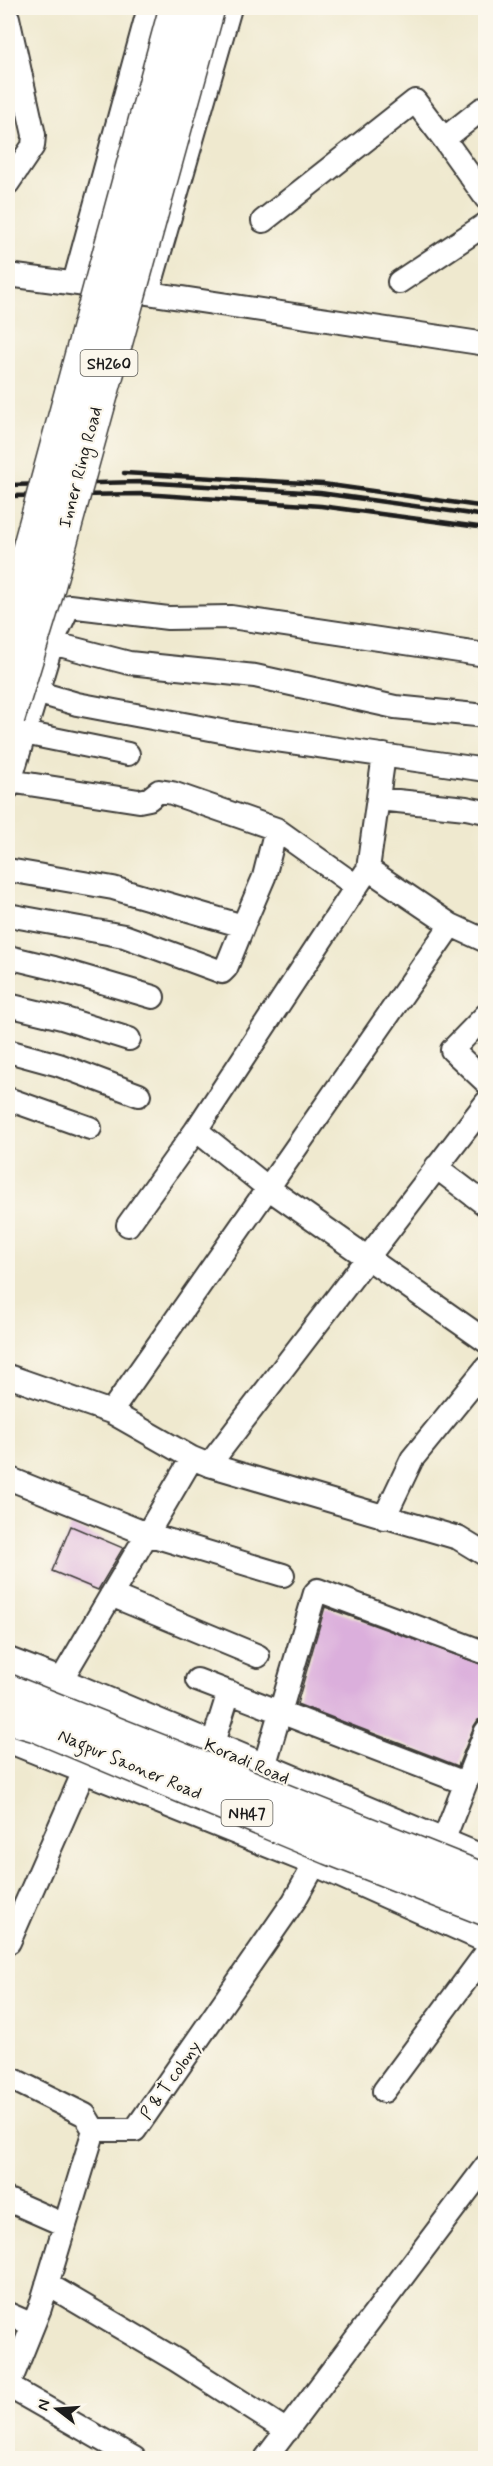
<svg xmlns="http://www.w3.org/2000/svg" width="493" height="2466" font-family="Mynerve,sans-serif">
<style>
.building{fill:#dbafdc}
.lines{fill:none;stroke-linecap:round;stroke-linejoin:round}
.minor-casing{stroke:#3c3b37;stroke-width:26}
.major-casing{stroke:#3c3b37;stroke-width:32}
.minor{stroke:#fff;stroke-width:22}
.major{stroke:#fff;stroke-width:28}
.rail{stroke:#1c1c1c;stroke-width:4.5}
.highway-bridge-casing{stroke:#3c3b37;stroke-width:36;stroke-linecap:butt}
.highway-bridge{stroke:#fff;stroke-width:33}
.labels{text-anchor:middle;stroke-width:4.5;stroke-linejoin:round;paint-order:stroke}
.shield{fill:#fbf7ec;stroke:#5f5e5a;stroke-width:1.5}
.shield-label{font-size:16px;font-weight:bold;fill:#1c1c1c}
.street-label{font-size:18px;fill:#1c1c1c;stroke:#fbf7ec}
</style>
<rect width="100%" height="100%" fill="#fbf7ec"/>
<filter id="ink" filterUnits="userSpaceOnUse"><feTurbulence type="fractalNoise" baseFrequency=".0167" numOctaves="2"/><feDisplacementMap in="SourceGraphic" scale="12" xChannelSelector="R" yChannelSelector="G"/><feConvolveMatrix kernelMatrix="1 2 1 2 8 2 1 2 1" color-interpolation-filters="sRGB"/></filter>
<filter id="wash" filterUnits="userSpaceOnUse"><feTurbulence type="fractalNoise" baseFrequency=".008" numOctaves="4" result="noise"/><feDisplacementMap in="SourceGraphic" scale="24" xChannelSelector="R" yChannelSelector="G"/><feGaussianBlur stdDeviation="1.35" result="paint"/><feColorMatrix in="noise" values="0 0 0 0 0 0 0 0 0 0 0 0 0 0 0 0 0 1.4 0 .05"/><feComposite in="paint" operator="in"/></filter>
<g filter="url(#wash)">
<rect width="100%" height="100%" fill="#efe9cf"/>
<g id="blocks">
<path class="building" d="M 71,1526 L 123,1548 L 98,1590 L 52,1571 Z
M 325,1607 L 486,1666 L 486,1718 L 478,1720 L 474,1726 L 458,1766 L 297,1704 Z"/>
</g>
</g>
<g filter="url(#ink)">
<use href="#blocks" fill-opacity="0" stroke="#3c3b37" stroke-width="1.5"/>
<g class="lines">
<defs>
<path id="minor" d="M 8,18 L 34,135 L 33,146 L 8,183
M 444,139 L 486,198
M 263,221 L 415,101 L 444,139 L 482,109 L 486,113
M 8,275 L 148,293 L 486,344
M 399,282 L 486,224
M 74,283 L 149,8
M 148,293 L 230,8
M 52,643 L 129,663 L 255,676 L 395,707 L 486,716
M 36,692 L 77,704 L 248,736 L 486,770
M 24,733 L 128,754
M 9,781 L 139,801 L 149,799 L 159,791 L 172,793 L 276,829 L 356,886
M 8,788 L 52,643 L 69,606 L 168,618 L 231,617 L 486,655
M 378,799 L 466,808 L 486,812
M 368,869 L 384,755
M 8,870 L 113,888 L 243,926 L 226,968 L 222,972 L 124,936 L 8,915
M 243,926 L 264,877 L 276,829
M 486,941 L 451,925 L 268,1188 L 486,1341
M 8,957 L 54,968 L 153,997
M 8,1005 L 62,1018 L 129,1039
M 486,1015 L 452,1050 L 486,1082
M 8,1051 L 59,1065 L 139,1095
M 8,1099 L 90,1128
M 436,1167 L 486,1205
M 128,1225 L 196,1130
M 8,1376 L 111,1412 L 192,1458 L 209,1465 L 458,1538 L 486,1555
M 111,1412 L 268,1188 L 196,1130 L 368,869 L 451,925
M 209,1465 L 486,1103
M 8,1478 L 147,1534 L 283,1575
M 384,1518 L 412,1459 L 486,1368
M 111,1595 L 258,1656
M 197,1680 L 465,1783
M 60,1682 L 192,1458
M 212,1746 L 229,1692
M 264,1767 L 315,1593 L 318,1590 L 486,1653
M 442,1844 L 486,1731
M 9,1942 L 85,1769
M 8,2077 L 85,2115 L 94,2130
M 384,2091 L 486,1953
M 8,2200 L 65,2225 L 94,2130 L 135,2130 L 294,1901 L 316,1862
M 47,2284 L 176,2360 L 287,2431
M 8,2314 L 33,2325
M 8,2386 L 134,2458
M 8,2387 L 40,2308 L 65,2225
M 266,2458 L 486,2166"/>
<path id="major" d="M 8,1662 L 60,1682 L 486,1861
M 8,1738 L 316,1862 L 486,1938"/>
</defs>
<use href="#minor" class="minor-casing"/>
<use href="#major" class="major-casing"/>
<use href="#minor" class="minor"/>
<use href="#major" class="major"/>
<path class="rail" d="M 124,473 L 323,484 L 486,507
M 8,485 L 141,482 L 320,493 L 486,516
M 8,496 L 143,494 L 321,506 L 486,528"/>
<defs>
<path id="highway-bridge" d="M 8,626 L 176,8
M 8,718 L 45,598 L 208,8
M 8,1691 L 486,1881
M 8,1717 L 36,1725 L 330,1848 L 486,1909"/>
</defs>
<use href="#highway-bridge" class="highway-bridge-casing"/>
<use href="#highway-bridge" class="highway-bridge"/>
</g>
</g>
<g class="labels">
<g class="shield">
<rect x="80.5" y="350" width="57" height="26" rx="4.5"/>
<rect x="221.5" y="1800" width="51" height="26" rx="4.5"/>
</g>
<g class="shield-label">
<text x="109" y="369">SH260</text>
<text x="247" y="1819">NH47</text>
</g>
<g class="street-label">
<text transform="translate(80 467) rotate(-75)" y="6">Inner Ring Road</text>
<text transform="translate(247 1761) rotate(23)" y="6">Koradi Road</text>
<text transform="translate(130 1764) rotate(23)" y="6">Nagpur Saoner Road</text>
<text transform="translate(170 2080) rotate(-55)" y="6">P &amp; T colony</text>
</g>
</g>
<rect width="493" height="2466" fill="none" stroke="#fbf7ec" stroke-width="30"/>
<g transform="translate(57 2409) rotate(287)" stroke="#fbf7ec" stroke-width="4.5" paint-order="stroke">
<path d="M0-4.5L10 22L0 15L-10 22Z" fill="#1c1c1c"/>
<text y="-9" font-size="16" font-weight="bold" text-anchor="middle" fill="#1c1c1c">N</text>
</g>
</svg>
